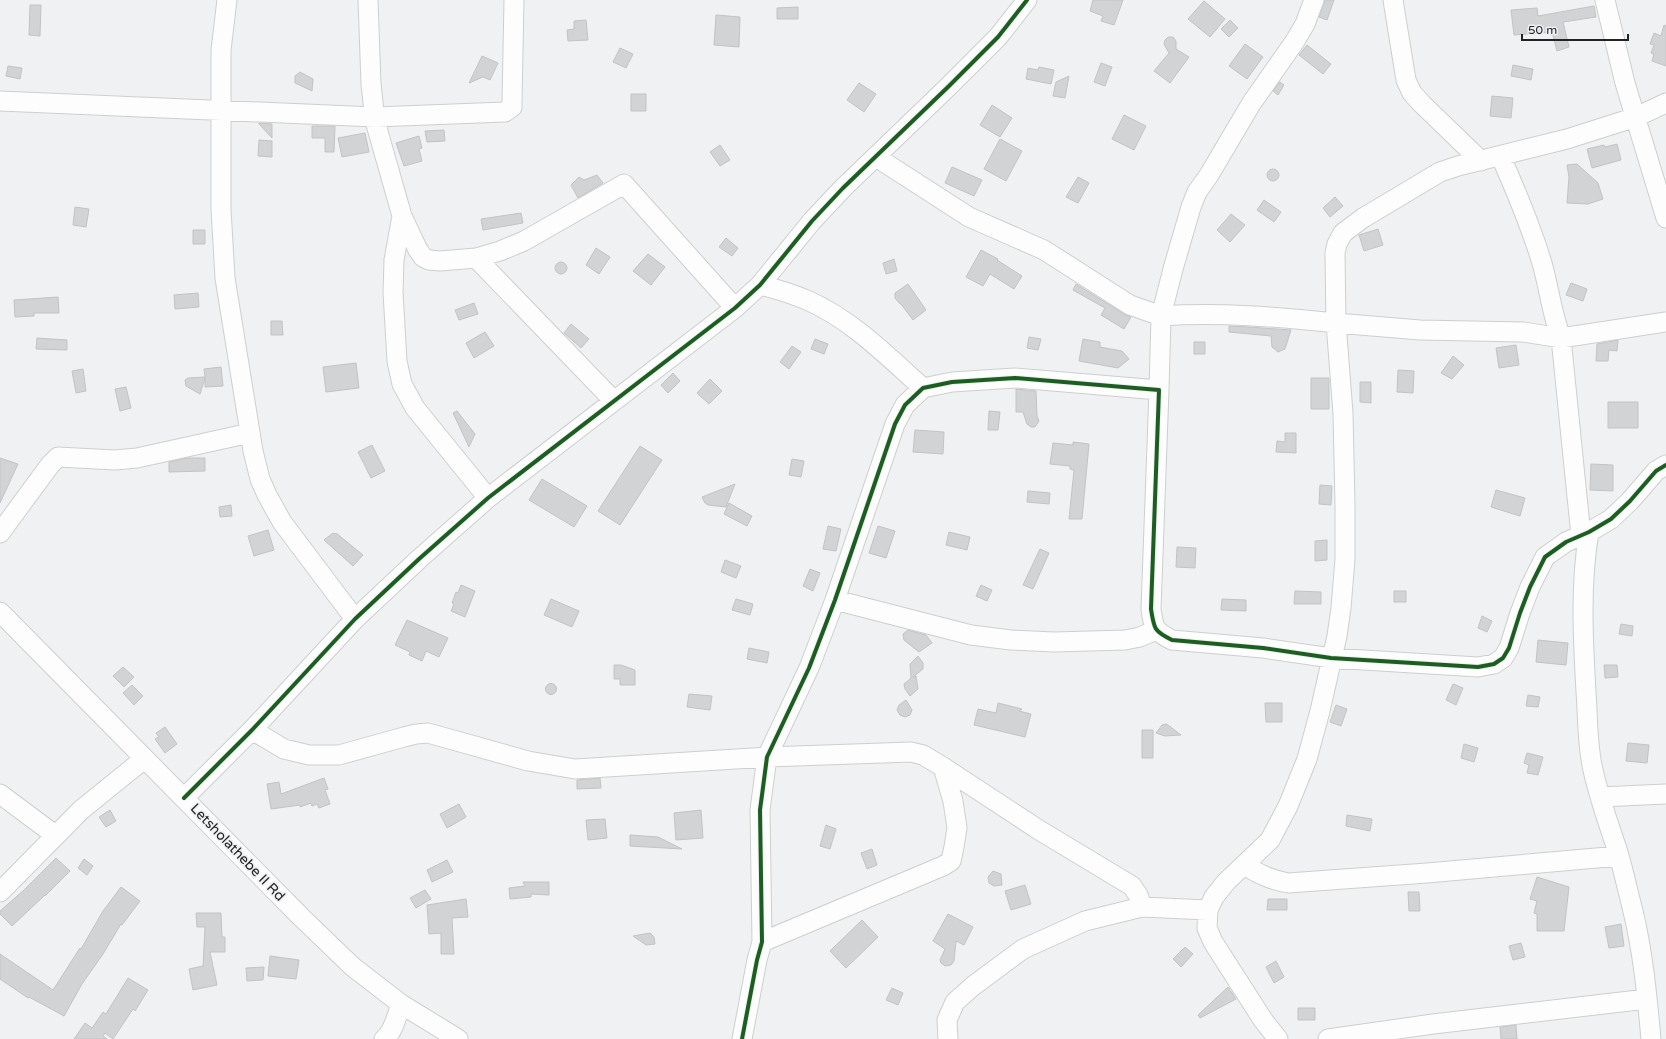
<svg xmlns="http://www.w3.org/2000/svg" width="1666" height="1039" font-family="'Varela Round',sans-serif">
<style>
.building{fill:#d2d3d4;stroke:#c2c3c4}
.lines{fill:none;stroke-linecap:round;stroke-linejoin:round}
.minor-casing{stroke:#cdcfcf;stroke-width:21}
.minor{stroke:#fdfdfd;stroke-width:19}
.cycleway-casing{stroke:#eff0f3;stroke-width:6}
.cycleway{stroke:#1b5e20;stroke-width:4}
.labels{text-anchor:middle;stroke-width:3.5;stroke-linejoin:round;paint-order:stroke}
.street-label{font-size:14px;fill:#222324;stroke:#eff0f3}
</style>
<rect width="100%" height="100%" fill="#f0f1f2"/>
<path class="building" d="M 1093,0 L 1123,0 L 1114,25 L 1101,21 L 1103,16 L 1090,11 Z
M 1325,0 L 1334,0 L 1327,20 L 1319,17 Z
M 1204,1 L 1225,19 L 1210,37 L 1188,19 Z
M 30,5 L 41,5 L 40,36 L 29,35 Z
M 1594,6 L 1596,17 L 1563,22 L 1569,47 L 1557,51 L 1552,32 L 1514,35 L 1511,10 L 1537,8 L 1538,16 Z
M 798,7 L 798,19 L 777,19 L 777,8 Z
M 716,15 L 740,17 L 739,47 L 714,45 Z
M 586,20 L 588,40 L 568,41 L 567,30 L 574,29 L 574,21 Z
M 1230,20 L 1238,28 L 1229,37 L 1221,29 Z
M 1664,25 L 1666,26 L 1666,66 L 1652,61 L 1654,54 L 1651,53 L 1654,45 L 1650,44 L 1654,33 L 1661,36 Z
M 1168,37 L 1173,37 L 1176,41 L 1176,49 L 1189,57 L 1170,83 L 1154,71 L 1169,53 L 1164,44 L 1165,40 Z
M 1245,44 L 1263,57 L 1247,79 L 1229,66 Z
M 1307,45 L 1331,64 L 1323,74 L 1299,55 Z
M 620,48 L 633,54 L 626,68 L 613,62 Z
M 482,56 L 498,63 L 490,80 L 483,77 L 469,83 Z
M 1101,63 L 1112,67 L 1105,86 L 1094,82 Z
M 1513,65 L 1533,69 L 1531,80 L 1511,76 Z
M 8,66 L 22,68 L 20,79 L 6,76 Z
M 1039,67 L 1054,70 L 1051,84 L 1026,79 L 1028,68 L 1038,70 Z
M 300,72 L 313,79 L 312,91 L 295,83 L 295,76 Z
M 1069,76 L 1065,98 L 1053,96 L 1056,82 Z
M 1280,82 L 1284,85 L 1278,95 L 1273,91 Z
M 859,83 L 876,94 L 864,112 L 847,100 Z
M 631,94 L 646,94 L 646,111 L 631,111 Z
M 1492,96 L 1513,98 L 1511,118 L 1490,116 Z
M 992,105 L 1012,118 L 1000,137 L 980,125 Z
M 1124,115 L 1146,126 L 1134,150 L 1112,139 Z
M 259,123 L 272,124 L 272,138 L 259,124 Z
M 312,126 L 335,126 L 334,152 L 325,152 L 325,138 L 312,138 Z
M 444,130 L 445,141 L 427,142 L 425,131 Z
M 365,133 L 369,152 L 342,157 L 338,138 Z
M 419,136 L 422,148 L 419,149 L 422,161 L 404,166 L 396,143 Z
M 1000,139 L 1022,151 L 1006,181 L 984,169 Z
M 259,140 L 272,141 L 272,157 L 258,156 Z
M 1617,144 L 1621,160 L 1592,168 L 1587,149 L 1604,145 L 1605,147 Z
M 720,145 L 730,160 L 720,166 L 710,152 Z
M 1577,164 L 1598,183 L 1603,199 L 1588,204 L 1567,203 L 1569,177 L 1567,165 Z
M 952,167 L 982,180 L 974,196 L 945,183 Z
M1267 175a6 6 0 1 1 12 0a6 6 0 1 1-12 0Z
M 597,175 L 603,183 L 578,198 L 571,185 L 579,177 L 584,180 Z
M 1078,177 L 1089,183 L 1078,203 L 1066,197 Z
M 1335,197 L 1343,206 L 1330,217 L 1323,208 Z
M 1264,200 L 1281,212 L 1274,222 L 1257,210 Z
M 75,207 L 89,209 L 86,227 L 73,225 Z
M 521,213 L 523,223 L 483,230 L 481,219 Z
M 1231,214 L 1245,225 L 1230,242 L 1217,230 Z
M 1378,229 L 1383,245 L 1364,251 L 1359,235 Z
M 193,230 L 205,230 L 205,244 L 193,244 Z
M 726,238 L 738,248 L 732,256 L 719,247 Z
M 596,248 L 610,257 L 599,274 L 586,265 Z
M 981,250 L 998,259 L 997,260 L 1022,276 L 1014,289 L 990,274 L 983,286 L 966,277 Z
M 648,254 L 665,267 L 651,285 L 633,271 Z
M 894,259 L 897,271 L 886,274 L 883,263 Z
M555 268a6 6 0 1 1 12 0a6 6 0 1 1-12 0Z
M 1571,283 L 1587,289 L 1583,301 L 1566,295 Z
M 908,284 L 926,310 L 913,320 L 901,304 L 900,304 L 895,298 L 895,293 Z
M 1076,284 L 1124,314 L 1131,317 L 1124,329 L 1101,315 L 1105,308 L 1073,290 Z
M 198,293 L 199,307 L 175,309 L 174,295 Z
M 58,297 L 59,313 L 34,313 L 34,316 L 15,317 L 14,300 Z
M 474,303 L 478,314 L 459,320 L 455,310 Z
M 271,321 L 282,321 L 283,335 L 271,335 Z
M 571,324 L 589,339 L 581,348 L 564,333 Z
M 1229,326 L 1248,327 L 1291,330 L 1285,349 L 1278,352 L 1272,347 L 1271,336 L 1229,332 Z
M 485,332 L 494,346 L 474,358 L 466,343 Z
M 1029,337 L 1041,339 L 1038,350 L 1027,348 Z
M 37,338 L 67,340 L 67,350 L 36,349 Z
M 815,339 L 828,344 L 824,354 L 811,349 Z
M 1083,339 L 1100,342 L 1100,347 L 1122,351 L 1129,359 L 1118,368 L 1079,361 Z
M 1618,340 L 1617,351 L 1609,350 L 1608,361 L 1596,361 L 1597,344 Z
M 1194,342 L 1205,342 L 1205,354 L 1194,354 Z
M 1516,345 L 1519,365 L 1499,368 L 1496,348 Z
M 792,346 L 801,352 L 789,369 L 780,362 Z
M 1453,356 L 1464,365 L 1452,379 L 1441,373 Z
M 356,363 L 359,388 L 326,392 L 323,367 Z
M 221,367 L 223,386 L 205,387 L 205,378 L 200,394 L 186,386 L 185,380 L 188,378 L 205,377 L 204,369 Z
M 83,369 L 86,391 L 76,393 L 72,371 Z
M 1398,370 L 1414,371 L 1413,393 L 1397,392 Z
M 673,373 L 680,381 L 668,393 L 661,385 Z
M 1311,378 L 1329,378 L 1329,409 L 1311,409 Z
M 710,379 L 722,391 L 709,404 L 697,393 Z
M 1360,382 L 1371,382 L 1371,403 L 1360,402 Z
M 126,387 L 131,408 L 120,411 L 115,389 Z
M 1016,389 L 1036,391 L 1037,416 L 1039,421 L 1035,427 L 1031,427 L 1027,424 L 1023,412 L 1016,412 Z
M 1608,402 L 1638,402 L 1638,428 L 1608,428 Z
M 457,411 L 475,434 L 469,447 L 453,413 Z
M 989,411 L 1000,412 L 998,430 L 988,430 Z
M 915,430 L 944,432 L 943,454 L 913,452 Z
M 1285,433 L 1296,433 L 1296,453 L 1276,452 L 1277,441 L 1285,442 Z
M 1073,442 L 1089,444 L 1082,519 L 1069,519 L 1074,470 L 1070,469 L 1070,466 L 1050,464 L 1053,443 L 1073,445 Z
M 372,445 L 385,471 L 371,478 L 358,452 Z
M 640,446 L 662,460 L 620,525 L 598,511 Z
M 0,458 L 18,464 L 0,503 Z
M 187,458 L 205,458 L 205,471 L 169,472 L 169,462 Z
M 792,459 L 804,461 L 801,477 L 789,475 Z
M 1591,464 L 1613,465 L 1613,491 L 1590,490 Z
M 542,479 L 587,506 L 574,527 L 529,500 Z
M 735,484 L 726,507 L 708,505 L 705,503 L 702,497 Z
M 1320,485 L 1332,486 L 1331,505 L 1319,504 Z
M 1496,490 L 1525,498 L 1520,516 L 1491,507 Z
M 1028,491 L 1050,493 L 1049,504 L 1027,502 Z
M 729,503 L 752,516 L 747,526 L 724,514 Z
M 231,505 L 232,516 L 220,517 L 219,507 Z
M 828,526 L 841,529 L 836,551 L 823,549 Z
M 878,526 L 895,531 L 886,558 L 869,553 Z
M 268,530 L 274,550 L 254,556 L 248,536 Z
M 949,532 L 970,537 L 967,550 L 946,545 Z
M 333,533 L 335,534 L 336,533 L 363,555 L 353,566 L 324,540 Z
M 1327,540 L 1327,560 L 1315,561 L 1315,541 Z
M 1177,547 L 1196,548 L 1195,568 L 1176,567 Z
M 1040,549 L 1049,553 L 1033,589 L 1023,585 Z
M 725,560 L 741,566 L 736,578 L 721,572 Z
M 810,569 L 820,573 L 813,591 L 803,586 Z
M 461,585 L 475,591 L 465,617 L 451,611 L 454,604 L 452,603 L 456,592 L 458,593 Z
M 981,585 L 992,590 L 987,601 L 976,596 Z
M 1295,591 L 1321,592 L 1321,604 L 1294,604 Z
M 1394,591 L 1406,591 L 1406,602 L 1394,602 Z
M 551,599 L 579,611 L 572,627 L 544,615 Z
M 736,599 L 753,604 L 750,615 L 732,610 Z
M 1222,599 L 1246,600 L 1246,611 L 1221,610 Z
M 1482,616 L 1492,621 L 1487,632 L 1478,628 Z
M 407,620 L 448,638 L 439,657 L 426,651 L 422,661 L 409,655 L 410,652 L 395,645 Z
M 1621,624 L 1633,626 L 1632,636 L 1619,634 Z
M 908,630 L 926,635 L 932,643 L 919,652 L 904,640 L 903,634 Z
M 1538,640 L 1568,643 L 1566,665 L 1536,662 Z
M 749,648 L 769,652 L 767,663 L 747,659 Z
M 918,656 L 923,663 L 923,669 L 913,677 L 916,676 L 918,689 L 910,696 L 905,689 L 904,684 L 911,678 L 910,664 Z
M 614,665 L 621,665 L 635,670 L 635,685 L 620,685 L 620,679 L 614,679 Z
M 1604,665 L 1617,665 L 1618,677 L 1605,678 Z
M 123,667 L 134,677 L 124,687 L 113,676 Z
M545.5 689a5.5 5.5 0 1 1 11 0a5.5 5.5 0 1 1-11 0Z
M 1453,684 L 1463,688 L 1456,705 L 1446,700 Z
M 132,685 L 143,696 L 134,705 L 123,693 Z
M 689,694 L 712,696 L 710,710 L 687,707 Z
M 1528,695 L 1540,697 L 1538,707 L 1526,706 Z
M 906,700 L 912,710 L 910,715 L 905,717 L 900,715 L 897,710 L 899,705 Z
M 998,703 L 1022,709 L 1019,711 L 1031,714 L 1025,737 L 974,725 L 978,709 L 996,713 Z
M 1265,703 L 1282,703 L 1282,722 L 1266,722 Z
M 1336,705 L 1347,709 L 1341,726 L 1330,722 Z
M 1166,724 L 1168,725 L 1181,735 L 1165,736 L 1156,733 L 1162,725 Z
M 165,727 L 177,744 L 165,753 L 155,739 L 159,737 L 156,733 Z
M 1142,730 L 1153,730 L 1153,758 L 1142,758 Z
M 1628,743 L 1649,745 L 1647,763 L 1626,761 Z
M 1464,744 L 1478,748 L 1474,762 L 1461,758 Z
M 1527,753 L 1543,757 L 1538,775 L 1527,773 L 1529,765 L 1524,763 Z
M 324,778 L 328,789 L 325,790 L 330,804 L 319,808 L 317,804 L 312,806 L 311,803 L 300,807 L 300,805 L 271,809 L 267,784 L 279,782 L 281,794 Z
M 600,778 L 601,788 L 577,789 L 577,780 Z
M 459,804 L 466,817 L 447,828 L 440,814 Z
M 110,810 L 116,821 L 106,827 L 99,817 Z
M 701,810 L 703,838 L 676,840 L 674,813 Z
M 1347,815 L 1372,819 L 1370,831 L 1346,826 Z
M 605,819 L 607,838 L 588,840 L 586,820 Z
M 826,825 L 836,829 L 830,849 L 820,846 Z
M 630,835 L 658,837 L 682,849 L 630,846 Z
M 872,849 L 877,865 L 867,869 L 861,853 Z
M 56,858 L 70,871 L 45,896 L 45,895 L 12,926 L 0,914 L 0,911 L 24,890 Z
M 84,859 L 93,866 L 87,875 L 78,868 Z
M 447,860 L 453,872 L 432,882 L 427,870 Z
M 993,871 L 1001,874 L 1002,885 L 994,886 L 989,883 L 988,877 Z
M 1537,877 L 1569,887 L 1564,931 L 1537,931 L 1537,914 L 1534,913 L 1537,901 L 1530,899 Z
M 523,882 L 549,882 L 549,895 L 531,894 L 531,897 L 510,899 L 509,888 L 525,886 Z
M 1025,885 L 1031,904 L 1011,910 L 1005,891 Z
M 121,887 L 140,901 L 122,925 L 121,924 L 103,954 L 82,984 L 64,1016 L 29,997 L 28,998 L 0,979 L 0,954 L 53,990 L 80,948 L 81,949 L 103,911 Z
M 425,890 L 431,899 L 416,908 L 410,898 Z
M 1408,892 L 1419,892 L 1420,911 L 1409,911 Z
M 466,899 L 468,917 L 452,918 L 454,954 L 441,954 L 441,933 L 429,934 L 427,905 Z
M 1268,899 L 1287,899 L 1287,910 L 1267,910 Z
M 196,913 L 221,913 L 222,937 L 225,937 L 225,952 L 210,952 L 217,985 L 193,990 L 189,969 L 203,966 L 205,927 L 197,927 Z
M 948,914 L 973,927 L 964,945 L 956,941 L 954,961 L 951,965 L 945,966 L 941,963 L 940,960 L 945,949 L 933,941 Z
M 862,920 L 878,937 L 846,968 L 830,951 Z
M 1621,924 L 1624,946 L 1609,948 L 1605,927 Z
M 650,933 L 654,937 L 655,944 L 646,945 L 633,936 Z
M 1521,943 L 1525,957 L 1513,960 L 1509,946 Z
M 1185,947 L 1193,954 L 1181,967 L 1173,959 Z
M 270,956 L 299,960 L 296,979 L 268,976 Z
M 1276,961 L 1284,977 L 1274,983 L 1266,967 Z
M 264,967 L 263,980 L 247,981 L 246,968 Z
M 128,978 L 148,990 L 135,1011 L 133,1009 L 113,1039 L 105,1033 L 103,1036 L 107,1039 L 74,1039 L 85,1023 L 92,1028 L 103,1012 L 106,1014 Z
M 1228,987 L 1236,999 L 1200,1018 L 1198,1015 Z
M 892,988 L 903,993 L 898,1005 L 886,1000 Z
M 1298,1008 L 1315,1008 L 1315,1020 L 1298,1020 Z
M 1516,1025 L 1517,1039 L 1501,1039 L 1500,1027 Z"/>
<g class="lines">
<defs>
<path id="minor" d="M 227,0 L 221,50 L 221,209 L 225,278 L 253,451 L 260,479 L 267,495 L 282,522 L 355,619
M 368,0 L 371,84 L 375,121 L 402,216 L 418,250 L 423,257 L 429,260 L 440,261 L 476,258 L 500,251 L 524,241 L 624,184 L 735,308
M 1393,0 L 1406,80 L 1412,93 L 1422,104 L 1481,161
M 1605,0 L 1625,83 L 1666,218
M 0,101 L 375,117 L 505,112 L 512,107 L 512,102 L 514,0
M 1666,103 L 1636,117 L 1567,139 L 1458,166 L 1440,172 L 1363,218 L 1343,233 L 1337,244 L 1335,253 L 1336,323 L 1420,330 L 1523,332 L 1561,338 L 1666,322
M 876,157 L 969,217 L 1044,250 L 1130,305 L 1161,316 L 1173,269 L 1191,207 L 1197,192 L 1209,175 L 1251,104 L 1295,41 L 1305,24 L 1314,0
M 1501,157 C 1516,191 1531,227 1542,263 C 1549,288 1552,314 1561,338 L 1581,536
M 402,216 L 394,260 L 393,292 L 397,361 L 402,384 L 415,408 L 488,498
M 476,258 L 614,401
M 760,285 C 776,289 793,294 809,301 C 852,320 888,357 923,388
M 1159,390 L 1161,316 C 1220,312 1278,317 1336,323 L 1343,413 L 1345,505 L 1345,559 L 1341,608 L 1337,636 L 1320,711 L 1307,759 L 1288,806 L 1270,840 L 1226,882 L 1214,897 L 1208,910 L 1207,928 L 1213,942 L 1263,1020 L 1278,1039
M 1589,532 C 1580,584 1583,639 1586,692 C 1588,718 1587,745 1593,770 C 1599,797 1608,823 1617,849 C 1623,868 1627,888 1632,907 C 1643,951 1647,995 1651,1039
M 0,533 L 50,465 L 58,457 L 115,460 L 137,458 L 250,433
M 835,600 L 971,635 L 1011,640 L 1054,642 L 1125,640 L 1140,637 L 1156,630
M 0,612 L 301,917 L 353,967 L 401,1004 L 458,1039
M 252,730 L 284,749 L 309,755 L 339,755 L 404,737 L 416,734 L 428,733 L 528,761 L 575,769 L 767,757 L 911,752 L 923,755 L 943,767 L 1039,830 L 1132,886 L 1138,895 L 1142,907
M 0,794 L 55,835
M 1600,797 L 1666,794
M 184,798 L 252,730 L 355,619 L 419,559 L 488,498 L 735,308 L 760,285 L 812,221 L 843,188 L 949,86 L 998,37 L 1027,0
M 1244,865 C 1259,874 1271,880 1288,883 L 1427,873 L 1619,856
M 0,892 L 81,810 L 144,759
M 762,942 L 943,866 L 951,861 L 954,847 L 957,828 L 953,801 L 943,767
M 384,1039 C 394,1032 397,1014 401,1004
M 742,1039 L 757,960 L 762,942 L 760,810 L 767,757 L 809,668 L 835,600 L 895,424 L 905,405 L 923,388 L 952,382 L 1015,378 L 1159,390 L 1151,609 C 1154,629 1154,631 1172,640 L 1263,648 L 1331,658 L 1478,667 L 1494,664 L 1503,658 L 1509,648 L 1520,613 L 1530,587 L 1545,557 L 1566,542 L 1589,532 L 1611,519 L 1630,501 L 1656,471 L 1666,465
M 948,1039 L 947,1020 L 955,1002 L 973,986 L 1023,949 L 1085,921 L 1142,907 L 1208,910
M 1328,1039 L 1433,1024 L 1647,999"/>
</defs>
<use href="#minor" class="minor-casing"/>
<use href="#minor" class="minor"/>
<defs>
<path id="cycleway" d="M 184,798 L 252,730 L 355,619 L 419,559 L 488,498 L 735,308 L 760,285 L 812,221 L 843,188 L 949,86 L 998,37 L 1027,0
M 742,1039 L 757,960 L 762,942 L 760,810 L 767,757 L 809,668 L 835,600 L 895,424 L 905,405 L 923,388 L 952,382 L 1015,378 L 1159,390 L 1151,609 C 1154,629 1154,631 1172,640 L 1263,648 L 1331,658 L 1478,667 L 1494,664 L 1503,658 L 1509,648 L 1520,613 L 1530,587 L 1545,557 L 1566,542 L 1589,532 L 1611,519 L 1630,501 L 1656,471 L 1666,465"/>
</defs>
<use href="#cycleway" class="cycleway-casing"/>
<use href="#cycleway" class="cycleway"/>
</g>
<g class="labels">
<g class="street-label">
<text transform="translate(238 852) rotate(46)" y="5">Letsholathebe II Rd</text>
</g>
</g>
<path d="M1522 34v6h106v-6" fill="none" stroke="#222324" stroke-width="2"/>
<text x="1528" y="34" font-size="12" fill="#222324" stroke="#eff0f3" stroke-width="3" paint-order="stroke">50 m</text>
</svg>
